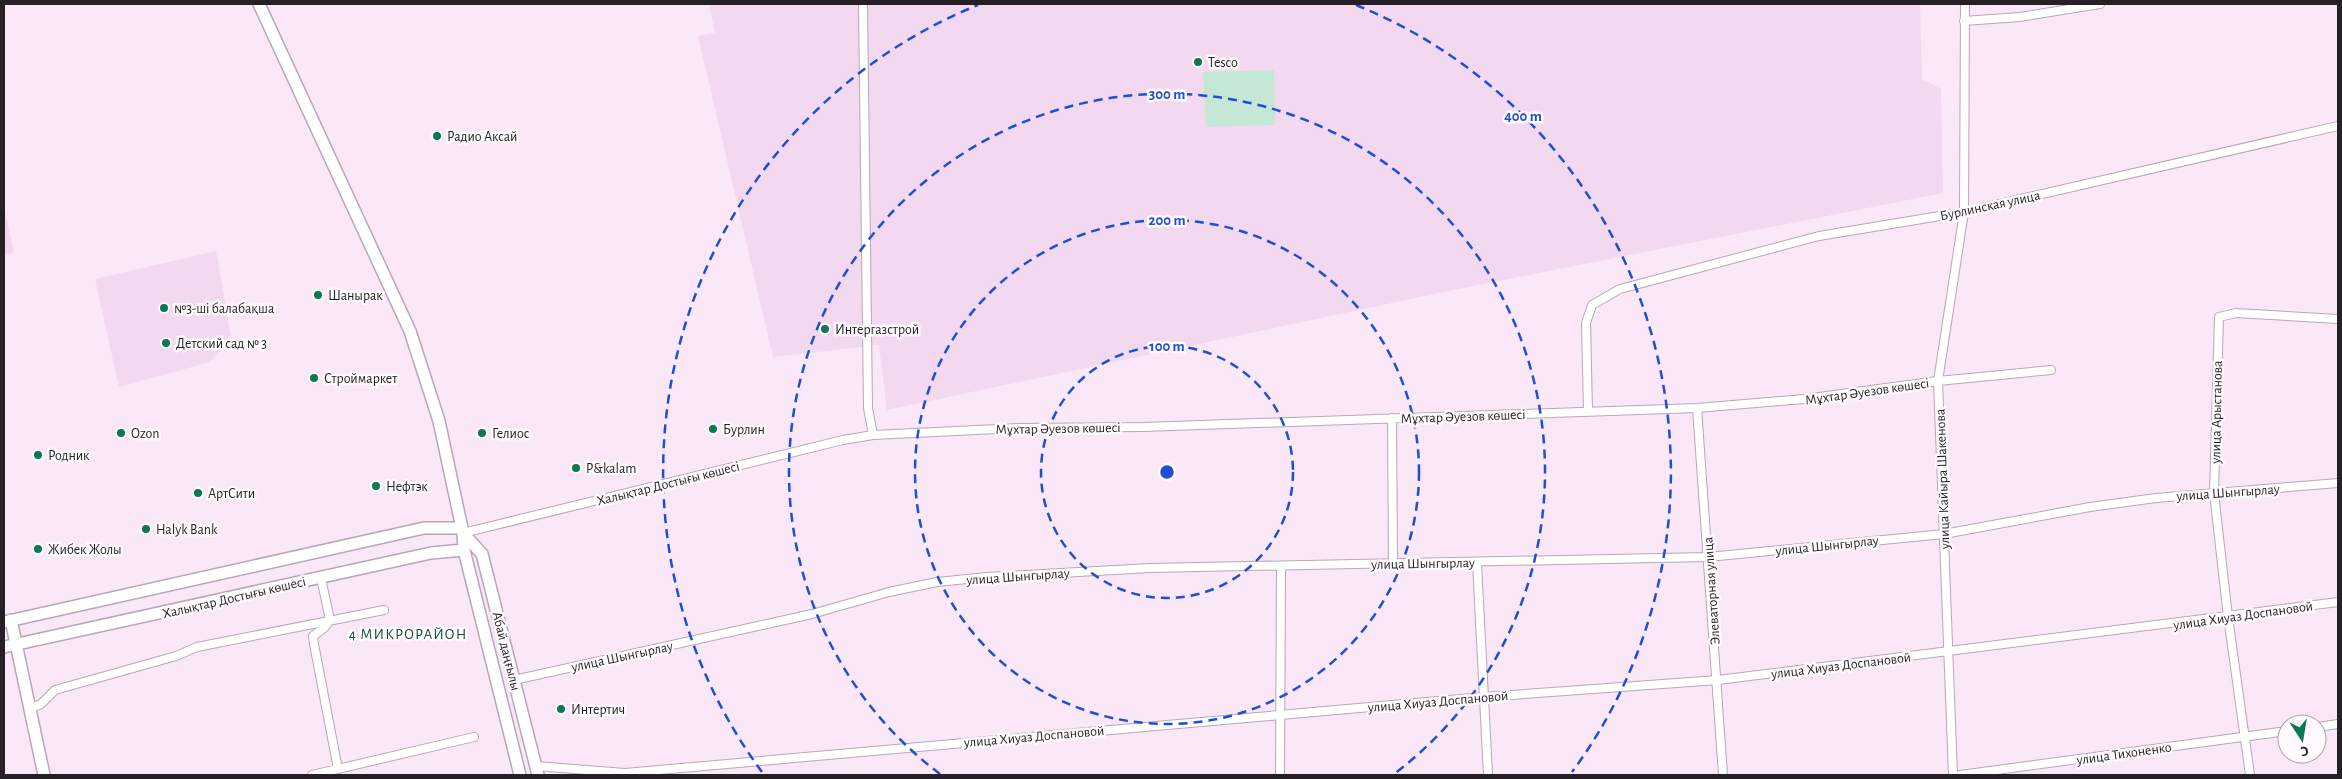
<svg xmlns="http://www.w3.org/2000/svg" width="2342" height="779" font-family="'Alegreya Sans',sans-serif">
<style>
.built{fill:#f3d9f0}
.green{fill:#c4e8d5}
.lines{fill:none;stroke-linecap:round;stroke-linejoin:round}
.street-casing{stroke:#b9a7b7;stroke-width:10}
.secondary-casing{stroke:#b9a7b7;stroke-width:14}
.street{stroke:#fff;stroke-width:8}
.secondary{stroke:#fff;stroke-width:11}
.ring{fill:none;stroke:#1d4ed8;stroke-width:2.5;stroke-dasharray:9 6}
.poi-dot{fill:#0b7852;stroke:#fefafd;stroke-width:2}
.labels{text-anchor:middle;stroke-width:5;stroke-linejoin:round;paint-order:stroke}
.poi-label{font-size:14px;fill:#261f25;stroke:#fefafd;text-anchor:start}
.street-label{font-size:14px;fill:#261f25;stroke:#fefafd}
.neighbourhood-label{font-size:15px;letter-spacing:1px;fill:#0f5439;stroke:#fefafd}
.centre{fill:#1d4ed8;stroke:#fefafd;stroke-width:2.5}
.ring-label{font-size:15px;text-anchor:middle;font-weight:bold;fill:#1d4ed8;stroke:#fefafd;stroke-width:5;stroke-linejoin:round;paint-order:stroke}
</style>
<rect width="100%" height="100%" fill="#fae7f8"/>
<path class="built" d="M 709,4 L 1920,4 L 1922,79 L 1941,89 L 1943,193 L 1458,289 L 887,410 L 879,345 L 773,357 L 698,36 L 715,33 Z
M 4,206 L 14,253 L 4,255 Z
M 216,251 L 231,337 L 210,362 L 119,387 L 95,279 Z"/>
<path class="green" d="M 1274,70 L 1275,125 L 1206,127 L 1203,72 Z"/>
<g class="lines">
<defs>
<path id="street" d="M 863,4 L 868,408 L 873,435
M 1964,21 L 2020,17 L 2100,4
M 1697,408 L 1723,775
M 1588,411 L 1586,323 L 1592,305 L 1620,289 L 1819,236 L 1964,212 L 2338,126
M 1392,418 L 1393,563
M 463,533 L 843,440 L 873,435 L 1020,428 L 1143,427 L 1697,408 L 1804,399 L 1938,381 L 2051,370
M 1477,563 L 1488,775
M 321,578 L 330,620 L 324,628 L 313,636 L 314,644 L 338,769
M 514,680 L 812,614 L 889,592 L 937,582 L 987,577 L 1150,568 L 1708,557 L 1944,534 L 2090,507 L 2156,498 L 2338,483
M 29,709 L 41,704 L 55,690 L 176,656 L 197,647 L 384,610
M 2317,727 L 2338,724
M 536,766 L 625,773 L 1483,697 L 1718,680 L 2338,602
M 312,775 L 474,737
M 1280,775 L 1281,566
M 1953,775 L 1938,381 L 1964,212 L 1965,4
M 1960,775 L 2287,731
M 2250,775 L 2228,617 L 2214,493 L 2219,317 L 2236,313 L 2338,319"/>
<path id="secondary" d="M 259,4 L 410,331 L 439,421 L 463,533 L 464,550 L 520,775
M 463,533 L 482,554 L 538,775
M 11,620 L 44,775
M 4,622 L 424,528 L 462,528
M 4,647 L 431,553 L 464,550"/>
</defs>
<use href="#street" class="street-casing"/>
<use href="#secondary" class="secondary-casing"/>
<use href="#street" class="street"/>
<use href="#secondary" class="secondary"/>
</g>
<g class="ring">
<circle cx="1167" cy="472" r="126"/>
<circle cx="1167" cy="472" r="252"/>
<path d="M940 774A378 378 0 1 1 1394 774"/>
<path d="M762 772A504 504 0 0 1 978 5M1356 5A504 504 0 0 1 1572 772"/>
</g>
<g class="poi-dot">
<circle cx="1198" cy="62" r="5"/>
<circle cx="437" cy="136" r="5"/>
<circle cx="318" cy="295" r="5"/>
<circle cx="164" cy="308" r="5"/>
<circle cx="825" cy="329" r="5"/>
<circle cx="166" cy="343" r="5"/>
<circle cx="314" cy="378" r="5"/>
<circle cx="713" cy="429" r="5"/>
<circle cx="121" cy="433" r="5"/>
<circle cx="482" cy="433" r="5"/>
<circle cx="38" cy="455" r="5"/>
<circle cx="576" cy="468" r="5"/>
<circle cx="376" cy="486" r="5"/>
<circle cx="198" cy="493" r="5"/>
<circle cx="146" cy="529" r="5"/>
<circle cx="38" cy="549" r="5"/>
<circle cx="561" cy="709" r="5"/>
</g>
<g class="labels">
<g class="poi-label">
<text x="1208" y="67">Tesco</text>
<text x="447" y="141">Радио Аксай</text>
<text x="328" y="300">Шанырак</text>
<text x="174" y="313">№3-ші балабақша</text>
<text x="835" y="334">Интергазстрой</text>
<text x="176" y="348">Детский сад № 3</text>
<text x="324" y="383">Строймаркет</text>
<text x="723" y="434">Бурлин</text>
<text x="131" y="438">Ozon</text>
<text x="492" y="438">Гелиос</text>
<text x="48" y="460">Родник</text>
<text x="586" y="473">P&amp;kalam</text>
<text x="386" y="491">Нефтэк</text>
<text x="208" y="498">АртСити</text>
<text x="156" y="534">Halyk Bank</text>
<text x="48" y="554">Жибек Жолы</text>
<text x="571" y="714">Интертич</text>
</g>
<g class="street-label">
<text transform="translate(1990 205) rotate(-12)" y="5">Бурлинская улица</text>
<text transform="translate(1867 391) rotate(-8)" y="5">Мұхтар Әуезов көшесі</text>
<text transform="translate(2216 412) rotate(-89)" y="5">улица Арыстанова</text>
<text transform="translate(1463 416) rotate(-2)" y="5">Мұхтар Әуезов көшесі</text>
<text transform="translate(1058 428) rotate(-1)" y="5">Мұхтар Әуезов көшесі</text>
<text transform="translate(1942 479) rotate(-92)" y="5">улица Кайыра Шакенова</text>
<text transform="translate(668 483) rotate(-14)" y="5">Халықтар Достығы көшесі</text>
<text transform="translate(2228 492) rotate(-4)" y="5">улица Шынгырлау</text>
<text transform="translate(1827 545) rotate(-6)" y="5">улица Шынгырлау</text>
<text transform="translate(1423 563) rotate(-1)" y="5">улица Шынгырлау</text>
<text transform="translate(1018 576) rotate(-4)" y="5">улица Шынгырлау</text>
<text transform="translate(1711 591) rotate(-94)" y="5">Элеваторная улица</text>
<text transform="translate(234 597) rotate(-13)" y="5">Халықтар Достығы көшесі</text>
<text transform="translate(2243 615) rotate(-8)" y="5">улица Хиуаз Доспановой</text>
<text transform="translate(507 651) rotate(76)" y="5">Абай даңғылы</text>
<text transform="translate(622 656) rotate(-12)" y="5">улица Шынгырлау</text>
<text transform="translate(1841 665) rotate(-7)" y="5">улица Хиуаз Доспановой</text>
<text transform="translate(1438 701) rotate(-5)" y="5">улица Хиуаз Доспановой</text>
<text transform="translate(1034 736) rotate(-5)" y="5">улица Хиуаз Доспановой</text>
<text transform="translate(2124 753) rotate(-8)" y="5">улица Тихоненко</text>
</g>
<g class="neighbourhood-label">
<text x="408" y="639">4 МИКРОРАЙОН</text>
</g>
</g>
<circle cx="1167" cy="472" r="8" class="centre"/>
<g class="ring-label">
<text x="1167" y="99">300 m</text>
<text x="1523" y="121">400 m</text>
<text x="1167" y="225">200 m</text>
<text x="1167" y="351">100 m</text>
</g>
<rect width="2342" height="779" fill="none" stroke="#261f25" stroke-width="10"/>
<g transform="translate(2302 739) rotate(168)"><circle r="24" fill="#fefafd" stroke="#a8a2a7"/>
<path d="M0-4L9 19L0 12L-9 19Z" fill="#0b7852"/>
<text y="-8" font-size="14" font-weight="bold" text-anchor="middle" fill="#261f25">С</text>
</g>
</svg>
